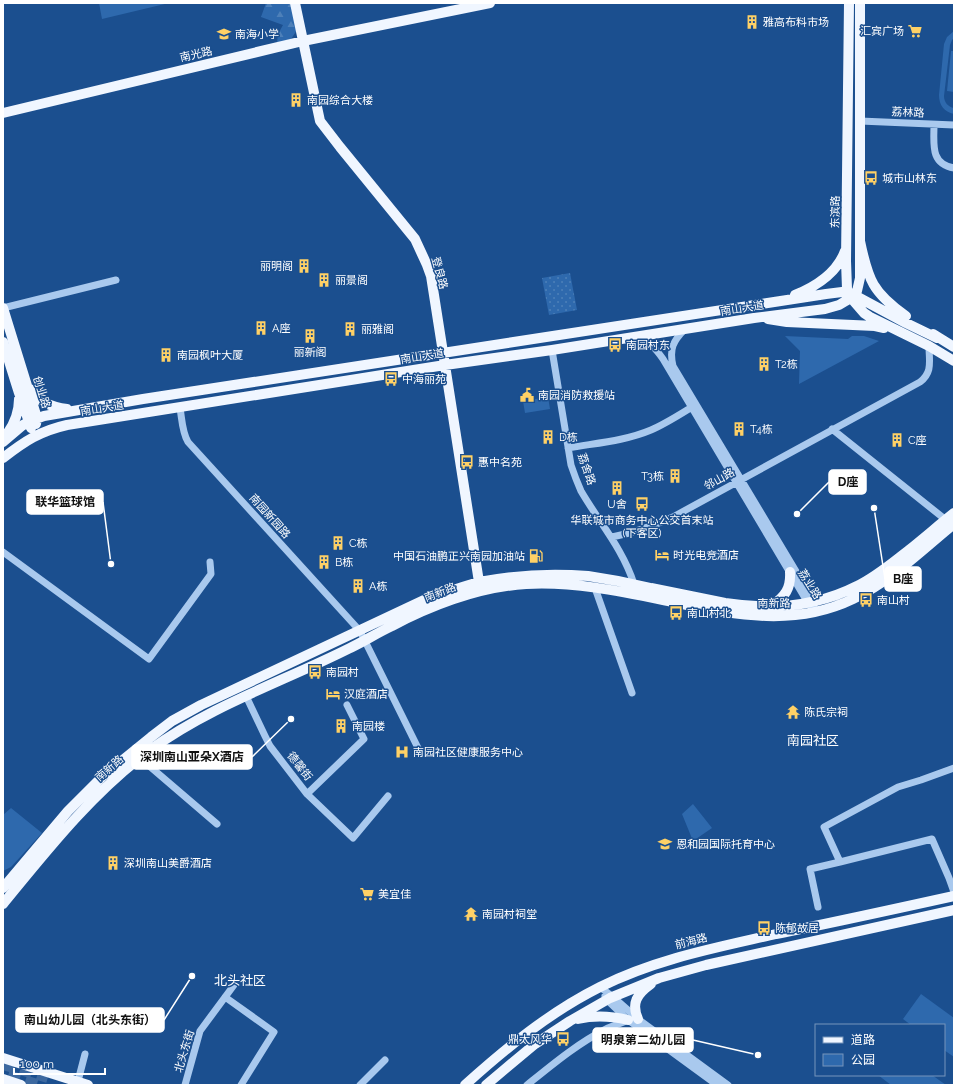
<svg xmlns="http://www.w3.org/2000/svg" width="957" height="1088" font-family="Raleway,'Noto Sans SC',sans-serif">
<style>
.grass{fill:url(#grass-dots)}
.forest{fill:url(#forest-firs)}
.green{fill:#2e69ad}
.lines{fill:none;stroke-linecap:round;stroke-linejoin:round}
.highway-tunnel{stroke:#3d69a0;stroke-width:12;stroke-dasharray:12 6;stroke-linecap:butt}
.minor{stroke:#a9c9ee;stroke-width:7}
.major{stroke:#f0f6ff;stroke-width:10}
.labels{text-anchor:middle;stroke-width:3;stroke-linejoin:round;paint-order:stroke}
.poi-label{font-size:11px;fill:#fff;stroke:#1b4f8f;text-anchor:start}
.street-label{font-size:11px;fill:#fff;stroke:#1b4f8f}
.quarter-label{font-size:13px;fill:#fff;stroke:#1b4f8f}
.leader{fill:none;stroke:#fff;stroke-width:1.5}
.callout-dot{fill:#fff;stroke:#1b4f8f;stroke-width:1.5}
.callout{fill:#fff;stroke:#fff;stroke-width:1.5}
.callout-label{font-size:12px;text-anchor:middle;font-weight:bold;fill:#111}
</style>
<defs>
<pattern id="grass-dots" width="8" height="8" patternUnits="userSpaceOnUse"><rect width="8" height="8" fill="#2e69ad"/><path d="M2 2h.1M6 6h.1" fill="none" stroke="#4d80b9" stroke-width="1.8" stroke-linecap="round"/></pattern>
<pattern id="forest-firs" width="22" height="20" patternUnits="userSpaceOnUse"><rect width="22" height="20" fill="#2e69ad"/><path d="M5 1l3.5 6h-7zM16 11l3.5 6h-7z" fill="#4d80b9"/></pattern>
</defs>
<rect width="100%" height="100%" fill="#1b4f8f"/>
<path class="grass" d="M 570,273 L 577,310 L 549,315 L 542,278 Z"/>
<path class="forest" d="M 266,3 L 291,3 L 297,30 L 291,39 L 277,43 L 278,34 L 283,25 L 261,17 Z"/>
<path class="green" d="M 99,3 L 169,3 L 102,19 Z
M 954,31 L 954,38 L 952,40 L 950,45 L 944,96 C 944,102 948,107 954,108 L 954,114 C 944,112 939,105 939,95 L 944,44 L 947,37 Z
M 951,51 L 954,51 L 954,92 L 947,91 Z
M 785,336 L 848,339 L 852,336 L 864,336 L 879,341 L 799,384 L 800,351 Z
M 548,397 L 550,409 L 525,413 L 523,401 Z
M 693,804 L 712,828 L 693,841 L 682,814 Z
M 11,808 L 42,833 L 11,867 L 3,871 L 3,815 Z
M 921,994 L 954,1018 L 954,1057 L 944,1050 L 944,1025 L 911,1025 L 903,1019 Z
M 878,1075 L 932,1075 L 946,1085 L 891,1085 Z"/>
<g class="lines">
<path class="highway-tunnel" d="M 3,1064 L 48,1077
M 8,1076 L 37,1085"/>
<path class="minor" d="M 860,121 L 954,125
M 934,125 C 934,144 930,164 954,168
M 3,308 L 116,280
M 685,329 C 673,341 669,349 673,366 L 806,588 L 814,602 L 814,606
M 637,337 C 649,341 656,349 663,359 L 808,603 L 815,612
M 552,350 L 571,465 C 574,474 577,482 581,491 C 599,522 623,549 634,584
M 180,408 C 182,419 182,432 188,442 L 360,631 L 421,754
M 832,429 L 946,520
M 568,448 C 596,443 625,441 651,430 C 665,424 679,415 692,407
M 612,537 C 633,533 653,526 673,517 L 920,382 C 933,372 929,361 929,346
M 3,552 L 149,659 L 211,574 L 210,562
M 595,588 L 632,693
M 246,696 L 265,736 L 270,746 L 307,794 L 353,838 L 388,796
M 140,758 L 217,824
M 307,794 L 364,739 L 347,705
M 840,862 L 932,839 L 949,878 L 954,892
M 818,907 L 810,869 L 840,862 L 824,827 L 898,787 L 921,780 L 954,768
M 600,987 L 613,997 L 638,1019 L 728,1085
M 605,996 L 607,1000 L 628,1020 L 717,1085
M 225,997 L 274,1032 L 241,1085
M 78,1081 L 85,1054
M 185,1085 L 200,1031 L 234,985
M 360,1085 L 385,1060
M 527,1085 C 553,1064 578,1043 608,1028 C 615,1025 622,1023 628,1020"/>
<path class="major" d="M 295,3 L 320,121 L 340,147 L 415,239 L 427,265 L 431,276 L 479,582
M 849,3 L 846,261 L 847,289 L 851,298 L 864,313 L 870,317 L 929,346 L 954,361
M 860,3 L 860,241 C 868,280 873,293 906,316
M 3,113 L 303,41 L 490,3
M 795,295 C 817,286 837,273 845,251
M 3,308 L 37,418 L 36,424
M 768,319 L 787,322 L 875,326 L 884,328
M 933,334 L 954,347
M 3,342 L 19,393 L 31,428
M 30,389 C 40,403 52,407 67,409
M 7,434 C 15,423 19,413 19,399
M 3,442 L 23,425 L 33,420 L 44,416 L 143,399 L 826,294 L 842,292 L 854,295 L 906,323 L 937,338
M 3,458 C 25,441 40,431 67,425 L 445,365 L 552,350 L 754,318 L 825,309 L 839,305 L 844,302 L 851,298 L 857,291 L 860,278 L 860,241
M 772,606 C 785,596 791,589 790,572
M 3,888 L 68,811 L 102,777 L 151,737 L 172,721 L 201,705 L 424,600 C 442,594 460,587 479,582 C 515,575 552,573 588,576 C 609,579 630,583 651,588 C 676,593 701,598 725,603 C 770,610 816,607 857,586 C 876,577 892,563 909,550 C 924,538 939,525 954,513
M 3,904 C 48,849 92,793 150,750 C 210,706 282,682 348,649 C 363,642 377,633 392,626 C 434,604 479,587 526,584 C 576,581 628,593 677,603 C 737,615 795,627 853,599 C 891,581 922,550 954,524
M 578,1019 C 595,1015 611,1016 628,1020
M 638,1019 C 631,1003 637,994 651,984
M 3,1058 L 88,1085
M 3,1079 L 21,1085
M 465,1085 C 506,1048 550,1012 600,987 C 656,959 715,948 776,934 C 836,922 895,909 954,896
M 486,1085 L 505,1069 L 535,1044 L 570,1021 L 610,998 L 659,978 L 706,965 L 954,910"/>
</g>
<defs>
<symbol id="building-bare" viewBox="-9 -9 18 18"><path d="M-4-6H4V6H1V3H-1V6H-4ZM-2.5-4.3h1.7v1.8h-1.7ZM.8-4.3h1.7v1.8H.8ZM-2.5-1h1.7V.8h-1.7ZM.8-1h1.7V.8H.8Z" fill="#ffd166" stroke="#1b4f8f" stroke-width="2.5" paint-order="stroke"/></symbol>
<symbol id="supermarket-bare" viewBox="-9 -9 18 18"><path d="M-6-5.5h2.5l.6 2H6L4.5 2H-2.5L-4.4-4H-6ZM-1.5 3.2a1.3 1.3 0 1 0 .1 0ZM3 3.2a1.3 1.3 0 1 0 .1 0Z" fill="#ffd166" stroke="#1b4f8f" stroke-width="2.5" paint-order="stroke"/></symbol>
<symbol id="school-bare" viewBox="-9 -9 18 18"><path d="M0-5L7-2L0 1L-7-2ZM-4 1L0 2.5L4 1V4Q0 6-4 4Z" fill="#ffd166" stroke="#1b4f8f" stroke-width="2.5" paint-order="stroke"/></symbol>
<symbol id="bus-bare" viewBox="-9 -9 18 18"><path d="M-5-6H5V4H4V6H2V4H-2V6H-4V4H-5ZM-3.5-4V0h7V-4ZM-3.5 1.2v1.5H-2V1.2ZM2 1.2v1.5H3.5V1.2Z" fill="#ffd166" stroke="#1b4f8f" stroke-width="2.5" paint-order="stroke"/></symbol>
<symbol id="civic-bare" viewBox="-9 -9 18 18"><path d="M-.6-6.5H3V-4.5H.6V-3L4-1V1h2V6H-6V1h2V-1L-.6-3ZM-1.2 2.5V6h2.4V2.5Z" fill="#ffd166" stroke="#1b4f8f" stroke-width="2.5" paint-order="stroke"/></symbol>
<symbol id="hotel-bare" viewBox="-9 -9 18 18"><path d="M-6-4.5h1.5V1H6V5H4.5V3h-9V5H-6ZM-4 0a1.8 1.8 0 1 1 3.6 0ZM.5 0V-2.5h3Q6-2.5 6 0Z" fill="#ffd166" stroke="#1b4f8f" stroke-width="2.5" paint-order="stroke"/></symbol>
<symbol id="fuel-bare" viewBox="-9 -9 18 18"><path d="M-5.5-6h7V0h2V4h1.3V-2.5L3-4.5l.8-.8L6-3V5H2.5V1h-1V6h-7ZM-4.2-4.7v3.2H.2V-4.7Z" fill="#ffd166" stroke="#1b4f8f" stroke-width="2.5" paint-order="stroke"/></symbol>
<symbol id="temple-bare" viewBox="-9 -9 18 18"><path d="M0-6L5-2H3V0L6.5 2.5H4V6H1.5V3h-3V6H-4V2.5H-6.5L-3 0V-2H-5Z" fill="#ffd166" stroke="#1b4f8f" stroke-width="2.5" paint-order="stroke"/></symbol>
<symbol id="hospital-bare" viewBox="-9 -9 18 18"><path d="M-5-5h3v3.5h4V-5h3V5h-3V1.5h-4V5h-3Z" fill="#ffd166" stroke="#1b4f8f" stroke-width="2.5" paint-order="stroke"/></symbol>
</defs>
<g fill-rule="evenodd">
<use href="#building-bare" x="742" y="12" width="20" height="20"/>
<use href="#supermarket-bare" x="905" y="21" width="20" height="20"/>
<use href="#school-bare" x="214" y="24" width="20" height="20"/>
<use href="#building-bare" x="286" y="90" width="20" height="20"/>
<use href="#bus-bare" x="861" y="168" width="20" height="20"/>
<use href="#building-bare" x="294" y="256" width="20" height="20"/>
<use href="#building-bare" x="314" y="270" width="20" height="20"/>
<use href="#building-bare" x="251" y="318" width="20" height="20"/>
<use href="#building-bare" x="340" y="319" width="20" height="20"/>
<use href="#building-bare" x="300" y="326" width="20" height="20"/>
<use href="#bus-bare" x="605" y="335" width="20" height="20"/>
<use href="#building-bare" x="156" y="345" width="20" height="20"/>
<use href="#building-bare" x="754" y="354" width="20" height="20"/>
<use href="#bus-bare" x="381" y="369" width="20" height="20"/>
<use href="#civic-bare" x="517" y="385" width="20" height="20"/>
<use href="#building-bare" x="729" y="419" width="20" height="20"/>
<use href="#building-bare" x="538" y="427" width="20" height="20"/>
<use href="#building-bare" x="887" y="430" width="20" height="20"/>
<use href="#bus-bare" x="457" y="452" width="20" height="20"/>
<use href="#building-bare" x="665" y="466" width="20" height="20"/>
<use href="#building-bare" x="607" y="478" width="20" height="20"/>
<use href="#bus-bare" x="632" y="494" width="20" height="20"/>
<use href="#building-bare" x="328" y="533" width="20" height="20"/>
<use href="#hotel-bare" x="652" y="545" width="20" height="20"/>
<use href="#fuel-bare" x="526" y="546" width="20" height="20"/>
<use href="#building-bare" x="314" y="552" width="20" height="20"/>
<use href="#building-bare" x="348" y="576" width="20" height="20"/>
<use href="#bus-bare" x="856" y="590" width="20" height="20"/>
<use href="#bus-bare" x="666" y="603" width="20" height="20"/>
<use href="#bus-bare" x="305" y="662" width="20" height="20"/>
<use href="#hotel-bare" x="323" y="684" width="20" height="20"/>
<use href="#temple-bare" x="783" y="702" width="20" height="20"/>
<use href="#building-bare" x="331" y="716" width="20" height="20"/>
<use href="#hospital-bare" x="392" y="742" width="20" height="20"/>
<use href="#school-bare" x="655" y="834" width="20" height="20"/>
<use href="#building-bare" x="103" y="853" width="20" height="20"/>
<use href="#supermarket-bare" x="357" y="884" width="20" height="20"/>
<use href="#temple-bare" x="461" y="904" width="20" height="20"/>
<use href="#bus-bare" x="754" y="918" width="20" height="20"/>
<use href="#bus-bare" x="553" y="1029" width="20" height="20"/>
</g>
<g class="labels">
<g class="poi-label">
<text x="763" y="26">雅高布料市场</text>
<text x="904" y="35" text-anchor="end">汇宾广场</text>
<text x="235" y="38">南海小学</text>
<text x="307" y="104">南园综合大楼</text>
<text x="882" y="182">城市山林东</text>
<text x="293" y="270" text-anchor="end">丽明阁</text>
<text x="335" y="284">丽景阁</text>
<text x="272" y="332">A座</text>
<text x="361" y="333">丽雅阁</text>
<text x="626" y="349">南园村东</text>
<text x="310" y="356" text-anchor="middle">丽新阁</text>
<text x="177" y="359">南园枫叶大厦</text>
<text x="775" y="368">T2栋</text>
<text x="402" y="383">中海丽苑</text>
<text x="538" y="399">南园消防救援站</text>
<text x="750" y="433">T4栋</text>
<text x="559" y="441">D栋</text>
<text x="908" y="444">C座</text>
<text x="478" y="466">惠中名苑</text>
<text x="664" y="480" text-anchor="end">T3栋</text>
<text x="617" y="508" text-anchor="middle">U舍</text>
<text x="642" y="524" text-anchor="middle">华联城市商务中心公交首末站<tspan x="642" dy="13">(下客区)</tspan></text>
<text x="349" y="547">C栋</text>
<text x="673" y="559">时光电竞酒店</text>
<text x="525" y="560" text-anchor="end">中国石油鹏正兴南园加油站</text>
<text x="335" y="566">B栋</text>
<text x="369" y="590">A栋</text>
<text x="877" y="604">南山村</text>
<text x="687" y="617">南山村北</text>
<text x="326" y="676">南园村</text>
<text x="344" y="698">汉庭酒店</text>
<text x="804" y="716">陈氏宗祠</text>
<text x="352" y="730">南园楼</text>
<text x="413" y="756">南园社区健康服务中心</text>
<text x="676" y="848">恩和园国际托育中心</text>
<text x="124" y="867">深圳南山美爵酒店</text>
<text x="378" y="898">美宜佳</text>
<text x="482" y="918">南园村祠堂</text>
<text x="775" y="932">陈郁故居</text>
<text x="552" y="1043" text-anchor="end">鼎太风华</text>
</g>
<g class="street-label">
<text transform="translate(196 54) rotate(-13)" y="4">南光路</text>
<text transform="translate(908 112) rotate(3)" y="4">荔林路</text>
<text transform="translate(835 212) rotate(-89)" y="4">东滨路</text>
<text transform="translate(440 273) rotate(75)" y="4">登良路</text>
<text transform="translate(742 308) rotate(-9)" y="4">南山大道</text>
<text transform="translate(422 356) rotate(-9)" y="4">南山大道</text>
<text transform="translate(42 392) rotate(73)" y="4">创业路</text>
<text transform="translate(102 408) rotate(-9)" y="4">南山大道</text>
<text transform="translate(587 469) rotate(71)" y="4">荔舍路</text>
<text transform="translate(719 479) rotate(-29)" y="4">邻山路</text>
<text transform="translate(270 516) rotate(48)" y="4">南园新园路</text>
<text transform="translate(810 584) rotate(58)" y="4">荔业路</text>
<text transform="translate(440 592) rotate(-21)" y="4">南新路</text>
<text transform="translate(774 603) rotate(-1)" y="4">南新路</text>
<text transform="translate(300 766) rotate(52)" y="4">德馨街</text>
<text transform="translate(109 768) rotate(-41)" y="4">南新路</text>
<text transform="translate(691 941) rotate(-14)" y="4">前海路</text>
<text transform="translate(184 1051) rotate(-73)" y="4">北头东街</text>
</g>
<g class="quarter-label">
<text x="813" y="745">南园社区</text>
<text x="240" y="985">北头社区</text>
</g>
</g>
<path class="leader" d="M797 514L829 482M111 564L103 502M874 508L885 579M291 719L252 757M192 976L164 1020M758 1055L693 1040"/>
<g class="callout-dot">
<circle cx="797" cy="514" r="4"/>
<circle cx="111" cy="564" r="4"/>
<circle cx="874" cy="508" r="4"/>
<circle cx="291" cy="719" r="4"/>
<circle cx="192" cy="976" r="4"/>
<circle cx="758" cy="1055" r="4"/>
</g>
<g class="callout">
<rect x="829" y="470" width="37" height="24" rx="4"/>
<rect x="27" y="490" width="76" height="24" rx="4"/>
<rect x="885" y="567" width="36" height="24" rx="4"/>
<rect x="132" y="745" width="120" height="24" rx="4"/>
<rect x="16" y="1008" width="148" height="24" rx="4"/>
<rect x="593" y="1028" width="100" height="24" rx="4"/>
</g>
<g class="callout-label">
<text x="848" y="486">D座</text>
<text x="65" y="506">联华篮球馆</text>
<text x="903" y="583">B座</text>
<text x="192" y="761">深圳南山亚朵X酒店</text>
<text x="90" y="1024">南山幼儿园（北头东街）</text>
<text x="643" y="1044">明泉第二幼儿园</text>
</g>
<rect width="957" height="1088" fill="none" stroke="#ffffff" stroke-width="8"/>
<rect x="815" y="1024" width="130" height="52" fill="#1b4f8f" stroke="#7695bc"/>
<rect x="823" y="1037" width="20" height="6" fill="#f0f6ff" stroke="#7695bc"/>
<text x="851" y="1044" font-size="12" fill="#ffffff">道路</text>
<rect x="823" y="1054" width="20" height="12" fill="#2e69ad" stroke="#7695bc"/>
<text x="851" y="1064" font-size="12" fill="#ffffff">公园</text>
<path d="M14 1068v6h91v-6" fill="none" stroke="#ffffff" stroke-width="2"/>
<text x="20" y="1068" font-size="12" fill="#ffffff" stroke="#1b4f8f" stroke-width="3" paint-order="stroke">100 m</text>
</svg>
